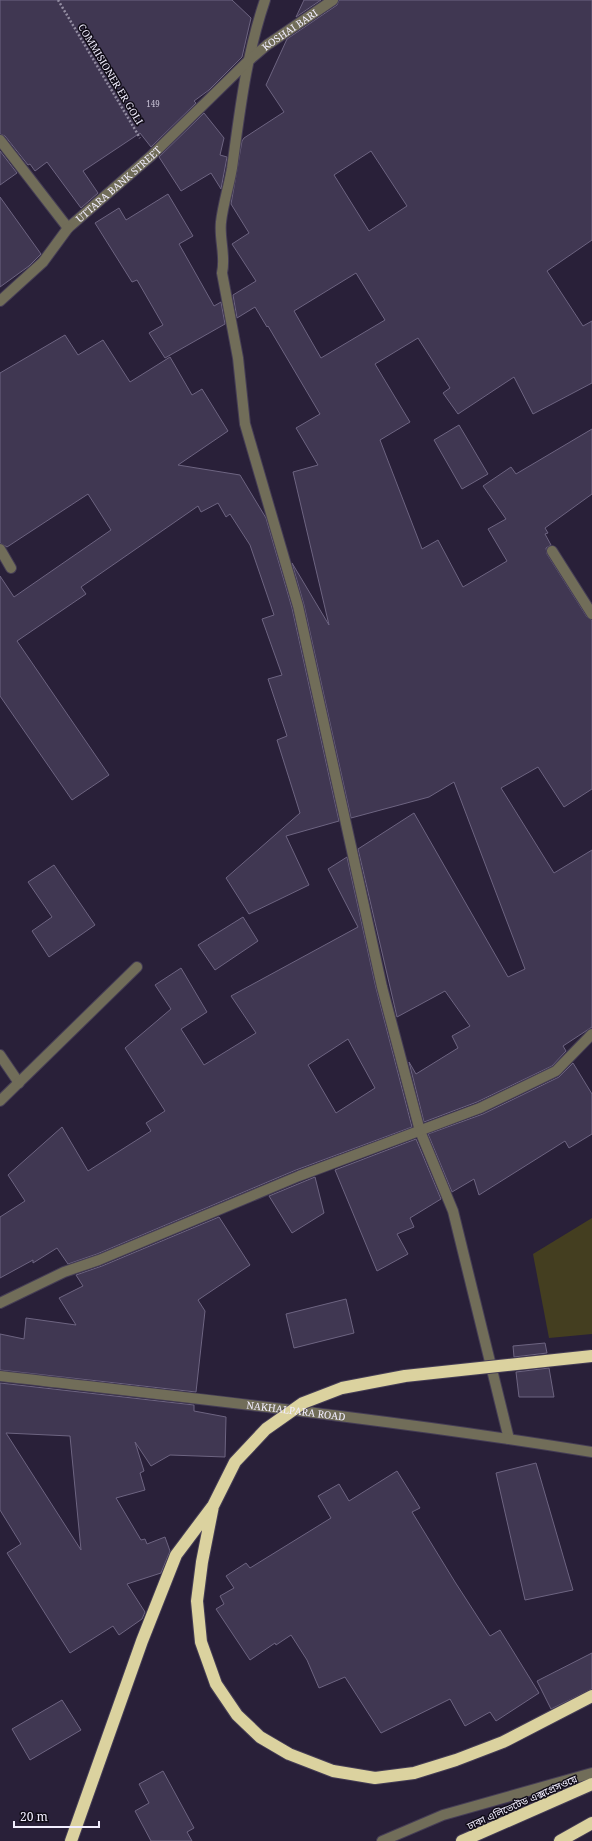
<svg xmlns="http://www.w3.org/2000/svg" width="592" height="1841" font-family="'Noto Serif','Noto Sans Bengali',serif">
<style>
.green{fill:#443e20}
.building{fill:#403752;stroke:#6d6481;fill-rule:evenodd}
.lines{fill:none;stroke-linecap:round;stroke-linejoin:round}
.minor-casing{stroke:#453d55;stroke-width:12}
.highway-casing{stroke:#453d55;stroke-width:14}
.path{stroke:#948ea3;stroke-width:2.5;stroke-dasharray:2 2;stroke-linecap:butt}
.minor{stroke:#716d59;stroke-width:10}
.highway{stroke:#dbd29f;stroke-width:12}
.highway-bridge-casing{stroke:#453d55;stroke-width:14;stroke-linecap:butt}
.highway-bridge{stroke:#dbd29f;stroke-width:12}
.labels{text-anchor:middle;stroke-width:3;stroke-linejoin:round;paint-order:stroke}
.number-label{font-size:8px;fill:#c6c0d4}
.street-label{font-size:10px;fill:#f2eeff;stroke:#100c17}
</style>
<rect width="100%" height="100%" fill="#292039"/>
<path class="green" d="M 592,1218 L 592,1334 L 549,1338 L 533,1254 Z"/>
<path class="building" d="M 0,0 L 232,0 L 251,18 L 242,57 L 209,90 L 194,101 L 196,103 L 151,147 L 140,133 L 83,171 L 98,193 L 81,208 L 47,162 L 35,171 L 30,164 L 28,165 L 5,136 L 0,134 Z
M 304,0 L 321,0 L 296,17 Z
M 339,0 L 592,0 L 592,240 L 547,271 L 583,326 L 592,321 L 592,383 L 533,414 L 514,377 L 458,414 L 443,393 L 450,388 L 418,338 L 375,364 L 410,422 L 380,440 L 422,549 L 438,540 L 463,587 L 507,561 L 488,529 L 506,519 L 483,486 L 511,467 L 516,474 L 592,429 L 592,494 L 545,528 L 548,533 L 545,534 L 551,545 L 546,548 L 547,554 L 587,617 L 592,620 L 592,789 L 564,807 L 538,767 L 501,788 L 554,873 L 592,850 L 592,1027 L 563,1046 L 566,1051 L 552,1066 L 477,1102 L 424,1122 L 409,1062 L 416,1074 L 458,1048 L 452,1036 L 470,1026 L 445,991 L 397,1017 L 358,849 L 414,813 L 508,977 L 525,969 L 454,782 L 429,797 L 351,818 L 304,605 L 292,563 L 329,625 L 293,472 L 318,465 L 296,428 L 320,414 L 268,326 L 267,327 L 255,307 L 237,318 L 233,295 L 256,281 L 232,244 L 249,233 L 231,204 L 242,141 L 244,138 L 284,112 L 266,85 L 287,39 L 337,5 ZM 371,151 L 407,206 L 369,231 L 334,175 ZM 356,273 L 385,320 L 321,358 L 294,311 Z
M 204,113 L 224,138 L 220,155 L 227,157 L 221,189 L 211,173 L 181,191 L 159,157 Z
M 0,151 L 17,173 L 0,185 Z
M 168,194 L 193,236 L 179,244 L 214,306 L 221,302 L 225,324 L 165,358 L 149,333 L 163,325 L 137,280 L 132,282 L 95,223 L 119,208 L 126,220 Z
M 0,197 L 41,254 L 29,266 L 0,287 Z
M 65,335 L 78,355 L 103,340 L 130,382 L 170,357 L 192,395 L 202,389 L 228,431 L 178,465 L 240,475 L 266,518 L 292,608 L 339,821 L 286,836 L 309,885 L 249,914 L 226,878 L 300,813 L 277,740 L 287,736 L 268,679 L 282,675 L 262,619 L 274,615 L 250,545 L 230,514 L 226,517 L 218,503 L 201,512 L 198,506 L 81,587 L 86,594 L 17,641 L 109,775 L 72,800 L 0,696 L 0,576 L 14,597 L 111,530 L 88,494 L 7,547 L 0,543 L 0,373 Z
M 459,425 L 488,474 L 462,489 L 434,440 Z
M 347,857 L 376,988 L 412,1127 L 296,1170 L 97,1254 L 68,1264 L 57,1248 L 33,1263 L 33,1260 L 0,1278 L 0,1217 L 25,1201 L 8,1175 L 62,1127 L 88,1171 L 151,1131 L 146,1123 L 165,1111 L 125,1048 L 171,1009 L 155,985 L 181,968 L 207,1012 L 181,1029 L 204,1065 L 256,1033 L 231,996 L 358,927 L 328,869 ZM 348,1039 L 375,1088 L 336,1113 L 308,1065 Z
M 54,865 L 95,925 L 49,957 L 32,931 L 52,917 L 28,882 Z
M 243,917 L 258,941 L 215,970 L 198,945 Z
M 573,1063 L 592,1094 L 592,1134 L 569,1148 L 565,1141 L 479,1195 L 474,1179 L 452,1192 L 428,1134 L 483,1114 L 559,1077 Z
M 416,1139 L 441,1199 L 410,1218 L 414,1227 L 397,1234 L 408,1254 L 377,1271 L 335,1170 Z
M 315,1177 L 324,1213 L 292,1233 L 269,1196 Z
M 219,1217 L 250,1265 L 198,1300 L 205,1311 L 196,1392 L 0,1370 L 0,1334 L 24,1339 L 26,1318 L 76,1325 L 59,1298 L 83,1286 L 76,1275 L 102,1266 Z
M 346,1299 L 354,1333 L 294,1348 L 286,1314 Z
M 545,1343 L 547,1353 L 514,1357 L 513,1346 Z
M 549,1368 L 554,1397 L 519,1397 L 516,1372 Z
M 0,1383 L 194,1405 L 194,1411 L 226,1417 L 225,1457 L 170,1455 L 151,1466 L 135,1442 L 144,1471 L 140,1473 L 145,1490 L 116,1498 L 141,1540 L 145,1539 L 147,1544 L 165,1537 L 170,1551 L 161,1573 L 127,1584 L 145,1612 L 142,1619 L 119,1635 L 113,1626 L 70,1653 L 7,1553 L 21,1544 L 0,1510 ZM 6,1433 L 70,1436 L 81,1550 Z
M 536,1463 L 573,1590 L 525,1600 L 496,1473 Z
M 397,1471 L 420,1508 L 412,1512 L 455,1582 L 490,1636 L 500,1630 L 539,1693 L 496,1721 L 490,1712 L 465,1726 L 450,1699 L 381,1733 L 345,1677 L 319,1688 L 307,1660 L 291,1635 L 276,1645 L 275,1643 L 250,1660 L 216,1609 L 224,1604 L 220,1596 L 234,1588 L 226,1576 L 246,1563 L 250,1568 L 331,1518 L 318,1496 L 339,1484 L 349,1501 Z
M 592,1653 L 592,1689 L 551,1709 L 537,1681 Z
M 62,1700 L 81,1730 L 30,1760 L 12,1729 Z
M 163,1771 L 194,1828 L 187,1832 L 192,1841 L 151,1841 L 135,1811 L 149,1803 L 139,1784 Z"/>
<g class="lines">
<defs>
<g id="minor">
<path d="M 265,0 C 246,56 240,110 232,168 C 229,186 223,204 221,222 C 219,239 226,256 222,273 L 238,358 L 245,424 L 298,606 L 382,987 L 420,1131 L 453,1211 L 509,1439"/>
<path id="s1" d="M 0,140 L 68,228 L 151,156 L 247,62 L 267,45 L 333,0"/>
<path d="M 0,301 L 43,262 L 68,228"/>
<path d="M 0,549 L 11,568"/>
<path d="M 552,551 L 592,614"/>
<path d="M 0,1055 L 19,1083"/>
<path d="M 0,1101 L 137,967"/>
<path d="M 0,1303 L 64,1272 L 99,1260 L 299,1176 L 480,1108 L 556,1071 L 592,1034"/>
<path id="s2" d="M 0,1376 C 198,1399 396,1420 592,1452"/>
<path d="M 382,1841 L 443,1815 L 592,1773"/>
</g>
<path id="highway" d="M 213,1506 L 202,1562 L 197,1601 L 201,1642 L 216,1684 L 237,1715 L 260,1737 L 289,1754 L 333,1771 L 375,1778 L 414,1773 L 456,1760 L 503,1742 L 592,1696
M 71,1841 L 142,1641 L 176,1555 L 212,1507
M 462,1841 L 592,1784
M 560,1841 L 592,1823"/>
</defs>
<use href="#minor" class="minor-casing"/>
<use href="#highway" class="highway-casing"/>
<path class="path" d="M 58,0 L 140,138"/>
<use href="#minor" class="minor"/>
<use href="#highway" class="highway"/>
<defs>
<path id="highway-bridge" d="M 213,1506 L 235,1462 L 266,1429 L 303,1403 L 342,1388 L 405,1376 L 592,1356"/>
</defs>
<use href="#highway-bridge" class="highway-bridge-casing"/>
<use href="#highway-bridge" class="highway-bridge"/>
</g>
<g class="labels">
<g class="number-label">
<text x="153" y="107">149</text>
</g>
<g class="street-label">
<text dy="4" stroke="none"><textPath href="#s1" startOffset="409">KOSHAI BARI</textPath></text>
<text transform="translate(111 74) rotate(59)" y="4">COMMISIONER ER GOLI</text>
<text dy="4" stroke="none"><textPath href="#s1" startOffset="178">UTTARA BANK STREET</textPath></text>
<text dy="4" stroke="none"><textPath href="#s2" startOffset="298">NAKHALPARA ROAD</textPath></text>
<text transform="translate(522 1802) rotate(-24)" y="4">ঢাকা এলিভেটেড এক্সপ্রেসওয়ে</text>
</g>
</g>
<path d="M14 1821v6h85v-6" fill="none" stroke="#f2eeff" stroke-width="2"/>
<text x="20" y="1821" font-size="12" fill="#f2eeff" stroke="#100c17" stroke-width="3" paint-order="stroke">20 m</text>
</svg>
